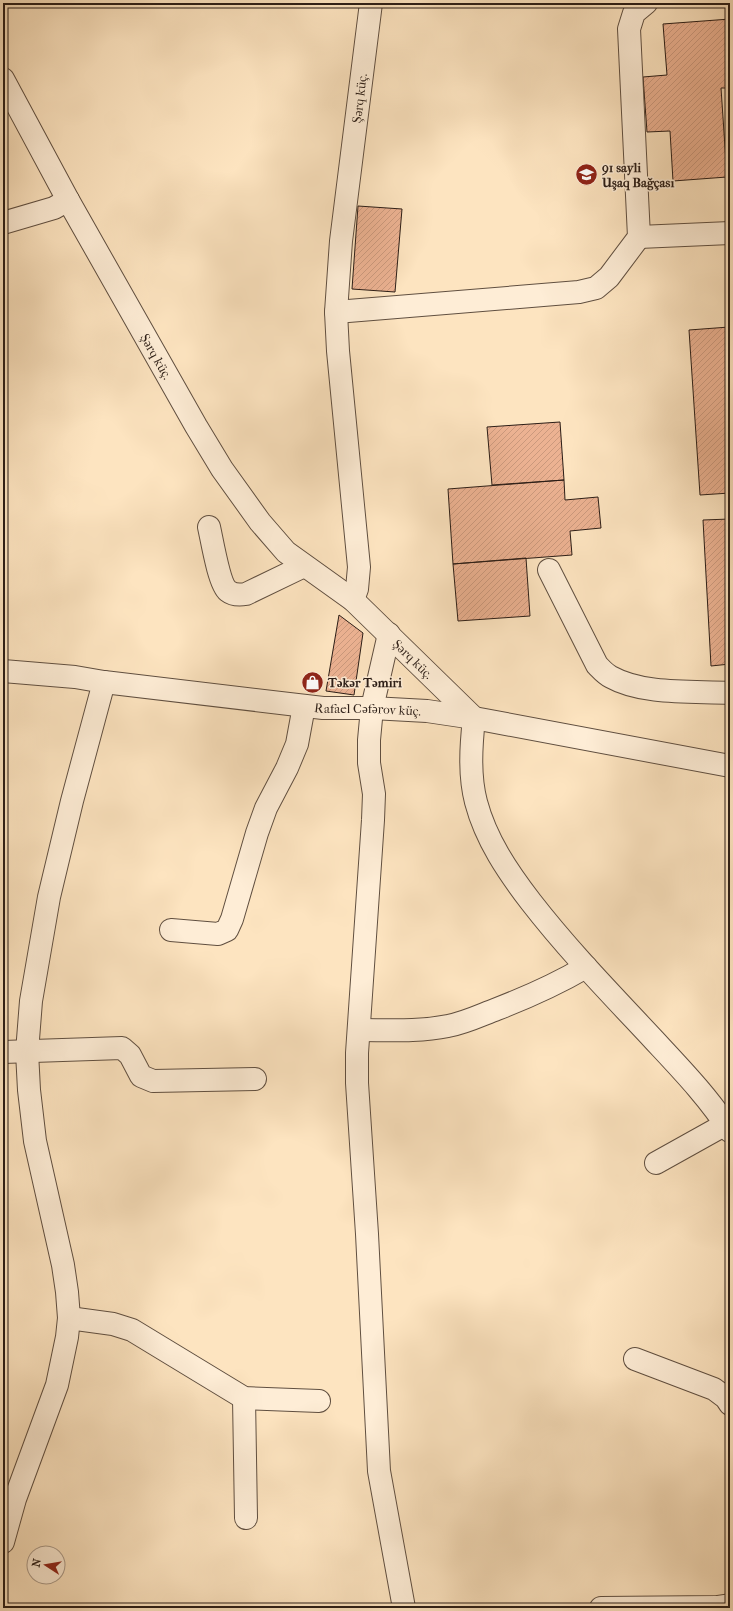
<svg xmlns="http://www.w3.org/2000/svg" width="733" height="1611" font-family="'IM FELL French Canon',serif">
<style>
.building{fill:url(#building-hatch);stroke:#2b1d16}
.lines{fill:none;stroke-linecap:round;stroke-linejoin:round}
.minor-casing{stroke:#604f40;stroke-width:24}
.minor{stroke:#feedd6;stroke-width:22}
.labels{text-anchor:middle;stroke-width:3;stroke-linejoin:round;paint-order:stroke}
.street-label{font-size:13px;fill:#2b1d16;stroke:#feedd6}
.poi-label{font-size:13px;font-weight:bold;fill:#2b1d16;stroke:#feedd6;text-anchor:start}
</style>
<defs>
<pattern id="building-hatch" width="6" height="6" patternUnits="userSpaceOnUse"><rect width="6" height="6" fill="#ecb292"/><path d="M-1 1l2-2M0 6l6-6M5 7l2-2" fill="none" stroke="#cb997d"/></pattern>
</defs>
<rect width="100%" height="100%" fill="#fde4c0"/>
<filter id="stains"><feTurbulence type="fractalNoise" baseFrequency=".005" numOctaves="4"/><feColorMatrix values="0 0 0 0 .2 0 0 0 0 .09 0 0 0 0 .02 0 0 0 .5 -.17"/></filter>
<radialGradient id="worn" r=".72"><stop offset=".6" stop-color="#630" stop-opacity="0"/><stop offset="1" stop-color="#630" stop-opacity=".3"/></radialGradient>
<path class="building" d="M 730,19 L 730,88 L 721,88 L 727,177 L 673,181 L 670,131 L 647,132 L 643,77 L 667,75 L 663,24 Z
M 358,206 L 402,209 L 395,292 L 352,289 Z
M 729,327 L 730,493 L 700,495 L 689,330 Z
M 560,422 L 564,480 L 492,485 L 487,427 Z
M 564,480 L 565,500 L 598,497 L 601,528 L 570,531 L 572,555 L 453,564 L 448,489 Z
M 730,519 L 730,664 L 711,666 L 703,520 Z
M 526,558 L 530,616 L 458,621 L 453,564 Z
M 339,615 L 363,633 L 354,695 L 326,691 Z"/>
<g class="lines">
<defs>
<g id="minor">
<path id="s1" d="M 3,79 L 68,200 L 196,426 L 222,469 L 260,522 L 286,552 L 353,600 L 474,718 C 471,746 469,775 476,802 C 486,840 508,872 531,902 C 569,951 612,995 654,1040 C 681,1069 709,1098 730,1131"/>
<path d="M 3,223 L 54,208 L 68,200"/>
<path d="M 639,237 L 730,233"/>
<path d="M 336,312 L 579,292 L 596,288 L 609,277 L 639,237 L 629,29 L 634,13 L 646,3"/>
<path d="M 209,527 C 212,540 219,584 228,591 C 233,595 240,595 246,594 L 304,566"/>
<path d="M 549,570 L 597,665 C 601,669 605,674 611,677 C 643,695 693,691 730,693"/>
<path id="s2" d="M 353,600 L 357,589 L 359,567 L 338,351 L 336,312 L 341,241 L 371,3"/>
<path d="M 389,634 L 372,708 L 369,740 L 369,763 L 374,794 L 373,820 L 357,1053 L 357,1083 L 367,1234 L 379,1471 L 404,1608"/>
<path id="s3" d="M 3,671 L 75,677 L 104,682 L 323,708 L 372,708 L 427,711 L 474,718 L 730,766"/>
<path d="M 171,930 L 218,934 L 227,930 L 232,919 L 257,833 L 266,808 L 287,768 L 297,744 L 304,706"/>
<path d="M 359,1030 C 389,1030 418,1032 448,1026 C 465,1023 481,1015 497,1009 C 528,997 557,984 586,967"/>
<path d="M 3,1052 L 122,1048 L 130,1055 L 141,1076 L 153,1081 L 255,1079"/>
<path d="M 656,1163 L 726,1124"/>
<path d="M 69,1318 L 113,1324 L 132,1330 L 244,1398 L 319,1401"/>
<path d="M 635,1359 L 714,1389 L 726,1398 L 730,1404"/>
<path d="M 244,1398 L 246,1518"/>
<path d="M 3,1542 L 15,1499 L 57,1385 L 67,1337 L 69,1318 L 67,1292 L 63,1265 L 35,1141 L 29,1090 L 27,1052 L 31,1001 L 49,897 L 72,801 L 104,682"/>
<path d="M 601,1608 L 717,1607 L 730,1605"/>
</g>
</defs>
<use href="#minor" class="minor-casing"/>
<use href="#minor" class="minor"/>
</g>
<defs>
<symbol id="school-disc" viewBox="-11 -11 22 22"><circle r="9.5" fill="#8f2418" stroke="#feedd6"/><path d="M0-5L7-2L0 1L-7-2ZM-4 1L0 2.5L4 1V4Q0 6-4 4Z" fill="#fff"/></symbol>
<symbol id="shop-disc" viewBox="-11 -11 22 22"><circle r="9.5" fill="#8f2418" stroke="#feedd6"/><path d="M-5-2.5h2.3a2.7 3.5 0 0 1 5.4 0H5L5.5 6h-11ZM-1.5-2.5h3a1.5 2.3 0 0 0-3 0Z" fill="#fff"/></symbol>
</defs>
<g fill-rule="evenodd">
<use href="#school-disc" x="574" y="162" width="25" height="25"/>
<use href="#shop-disc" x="300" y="670" width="25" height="25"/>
</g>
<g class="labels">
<g class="street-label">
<text dy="5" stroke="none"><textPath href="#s2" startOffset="505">Şərq küç.</textPath></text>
<text dy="5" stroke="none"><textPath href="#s1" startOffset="317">Şərq küç.</textPath></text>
<text dy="5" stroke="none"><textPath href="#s1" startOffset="719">Şərq küç.</textPath></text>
<text dy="5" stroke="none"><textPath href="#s3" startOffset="367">Rafael Cəfərov küç.</textPath></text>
</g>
<g class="poi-label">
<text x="602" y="172">91 sayli<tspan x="602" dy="15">Uşaq Bağçası</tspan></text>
<text x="328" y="687">Təkər Təmiri</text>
</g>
</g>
<rect width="733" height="1611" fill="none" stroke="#fde4c0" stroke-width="16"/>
<rect x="4" y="4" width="725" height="1603" fill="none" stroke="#2b1d16" stroke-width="2"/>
<rect x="8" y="8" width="717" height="1595" fill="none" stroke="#2b1d16"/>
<g transform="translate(46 1565) rotate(282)"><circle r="19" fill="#feedd6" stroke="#aa9a89"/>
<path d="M0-3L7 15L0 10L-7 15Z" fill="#8f2418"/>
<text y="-6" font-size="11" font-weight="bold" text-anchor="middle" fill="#2b1d16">N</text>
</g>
<rect width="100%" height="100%" filter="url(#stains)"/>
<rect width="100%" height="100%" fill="url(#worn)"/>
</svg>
